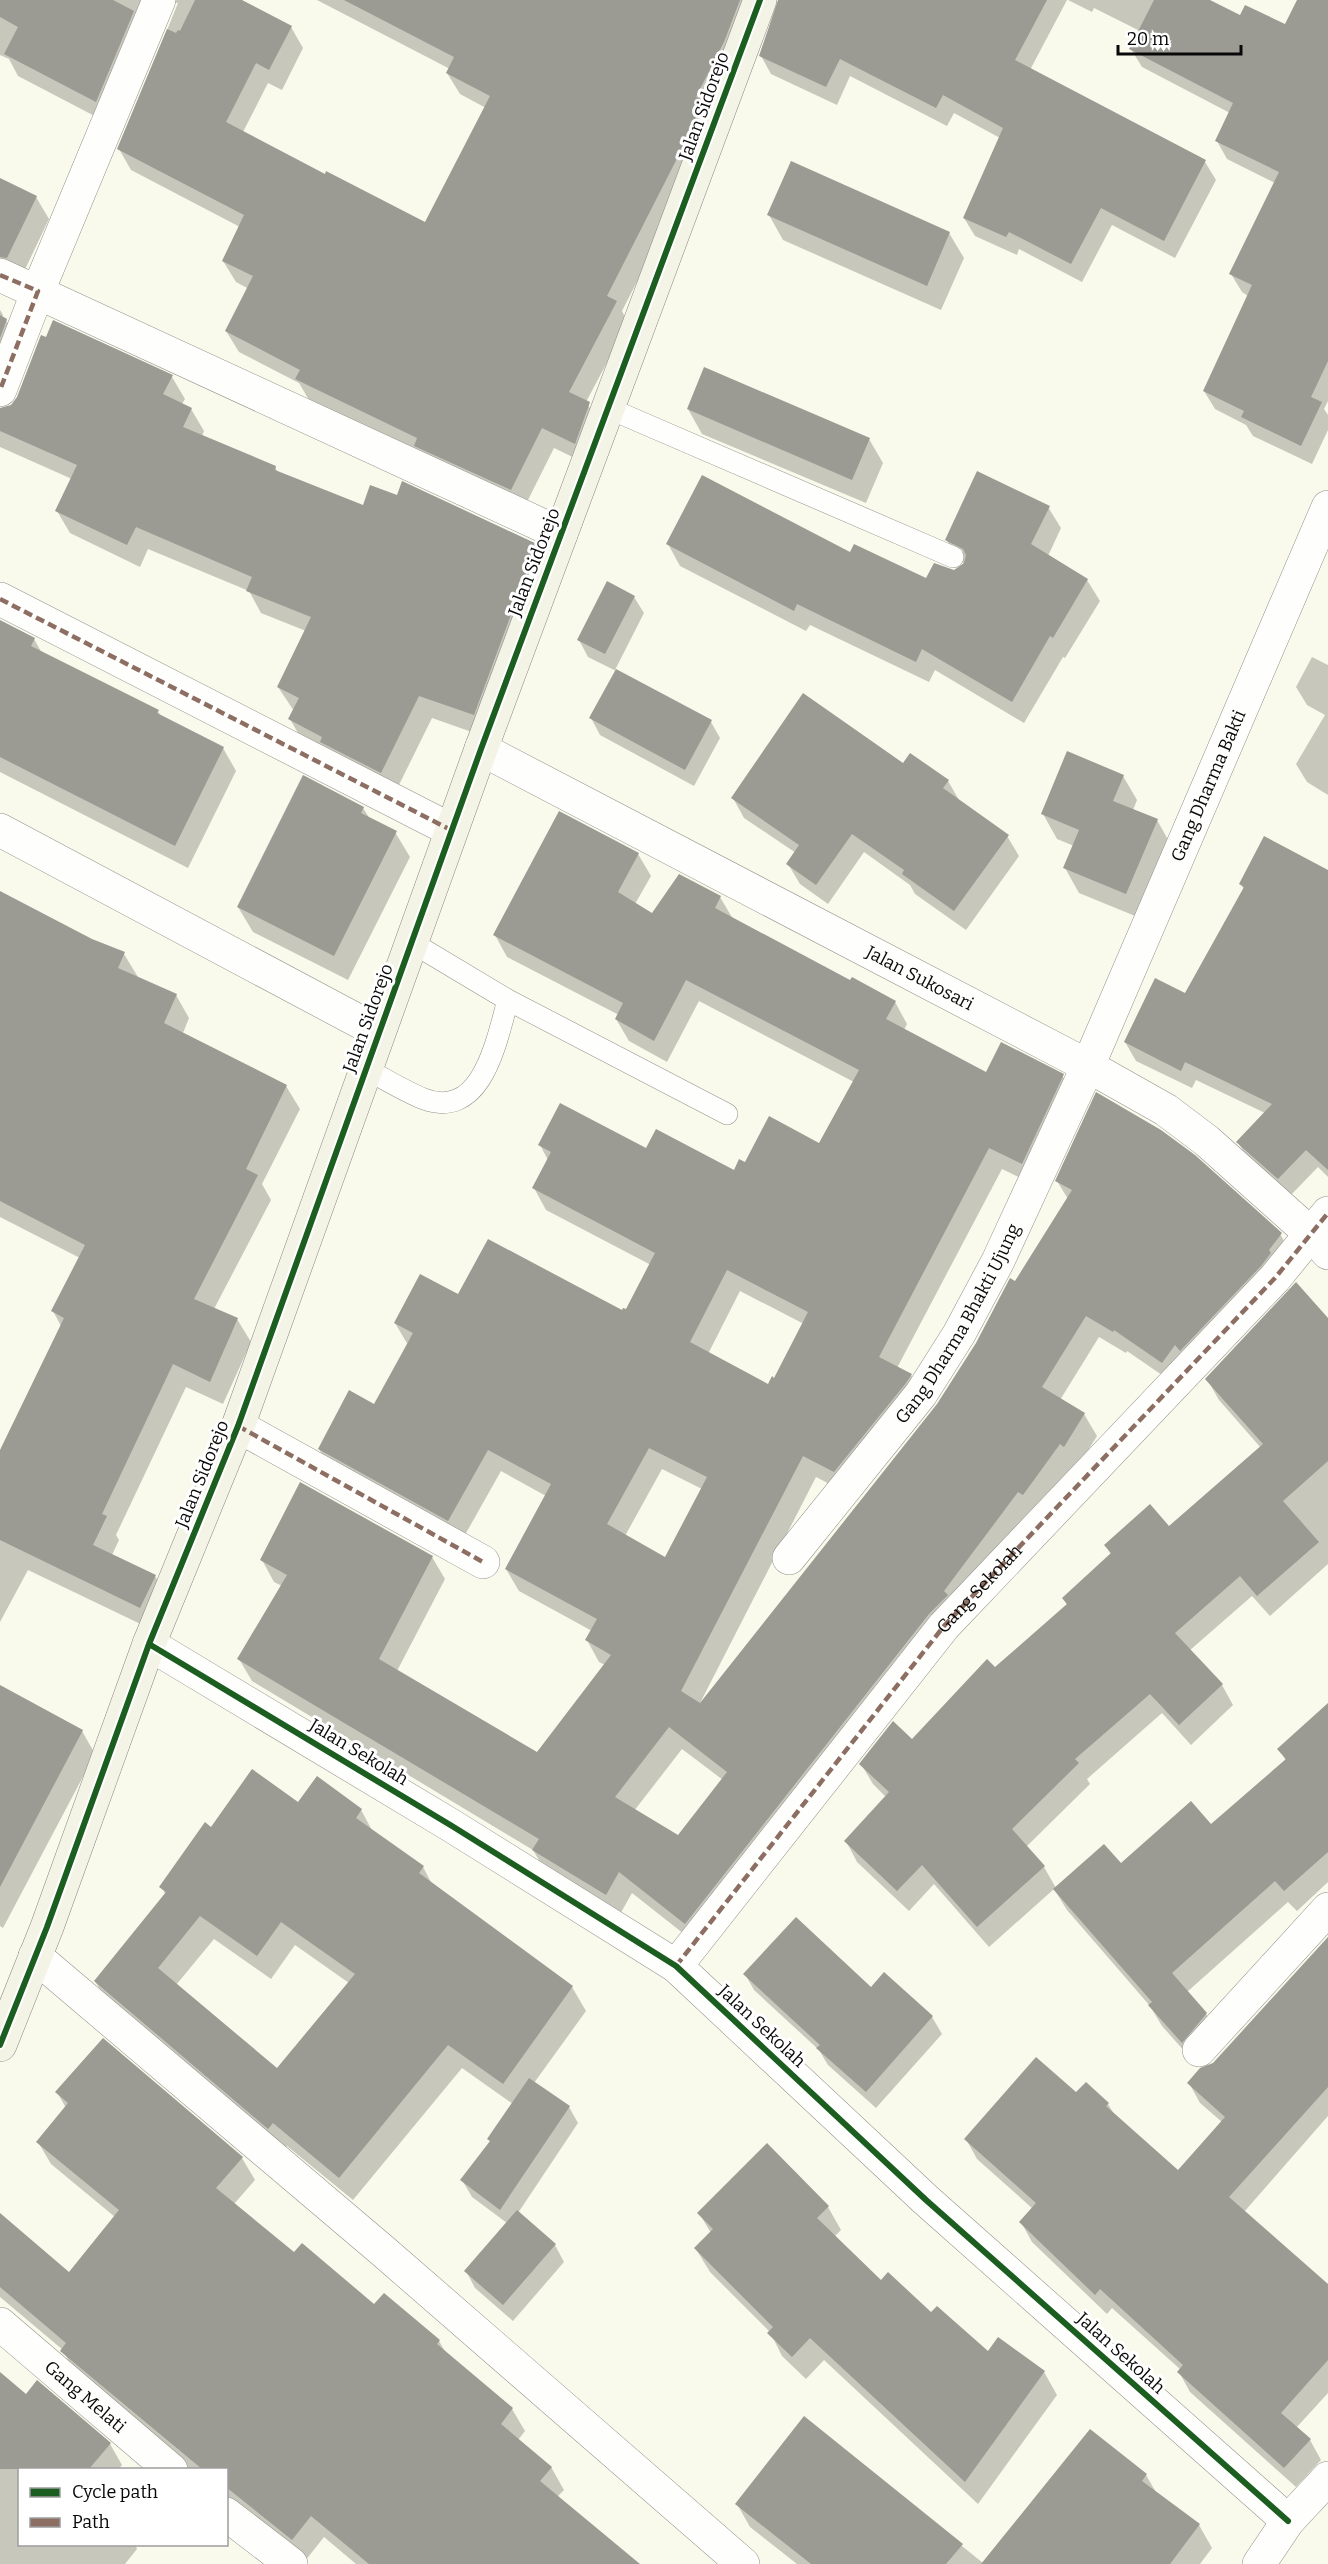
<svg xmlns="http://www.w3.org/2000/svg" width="1328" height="2564" font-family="Bitter,serif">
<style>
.shadow{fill:#0003;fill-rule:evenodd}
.building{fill:#9b9a93;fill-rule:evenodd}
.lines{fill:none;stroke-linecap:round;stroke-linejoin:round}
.lane-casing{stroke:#91918b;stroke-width:22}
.street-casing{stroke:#91918b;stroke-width:34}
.secondary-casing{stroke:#888882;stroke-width:34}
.lane{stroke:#fefefc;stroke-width:21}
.street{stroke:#fefefc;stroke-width:33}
.secondary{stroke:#f3f4e6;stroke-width:33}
.quiet{stroke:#8d6e63;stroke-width:4.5;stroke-dasharray:9 4.5;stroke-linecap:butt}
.cycleway-casing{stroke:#fff;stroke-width:10}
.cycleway{stroke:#1b5e20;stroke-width:6}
.labels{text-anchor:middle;stroke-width:6;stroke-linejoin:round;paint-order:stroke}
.street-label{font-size:18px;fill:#090909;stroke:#fff}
</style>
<rect width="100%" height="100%" fill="#f9f9ec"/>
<path class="shadow" d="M 0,0 L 238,0 L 291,27 L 303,48 L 282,90 L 268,83 L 243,132 L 325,176 L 426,224 L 486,108 L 460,94 L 447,73 L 450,69 L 317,0 L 753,0 L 703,152 L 622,311 L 628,323 L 586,402 L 601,425 L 587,464 L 554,448 L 523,510 L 309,400 L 299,383 L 239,352 L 226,331 L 249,289 L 236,282 L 223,261 L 240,227 L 131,170 L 119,149 L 178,3 L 170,2 L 108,123 L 18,76 L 9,59 L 0,55 Z
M 804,0 L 1067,0 L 1030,70 L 1205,162 L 1216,180 L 1175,258 L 1112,225 L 1082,282 L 1019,249 L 1017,255 L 975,236 L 964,218 L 1000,138 L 954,113 L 947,126 L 850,76 L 837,105 L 771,74 L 761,56 Z
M 1068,0 L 1207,0 L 1240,18 L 1286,26 L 1298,0 L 1328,0 L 1328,401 L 1324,409 L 1328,415 L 1328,430 L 1312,464 L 1253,436 L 1246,425 L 1215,409 L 1204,391 L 1248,296 L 1242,292 L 1231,274 L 1275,183 L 1227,159 L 1217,141 L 1230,113 L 1142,67 L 1131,49 L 1140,31 L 1094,8 L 1092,12 Z
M 0,180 L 36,197 L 49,219 L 20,280 L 0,285 Z
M 769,215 L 949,233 L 964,258 L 941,310 L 783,240 Z
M 0,310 L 3,315 L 2,318 L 6,320 L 19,342 L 0,393 Z
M 172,377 L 185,399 L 182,404 L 191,409 L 204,431 L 202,436 L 275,467 L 278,473 L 364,507 L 536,545 L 549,567 L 486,737 L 432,718 L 394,795 L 303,742 L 290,719 L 294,711 L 278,687 L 306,631 L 261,613 L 249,591 L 148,549 L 140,567 L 70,533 L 57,511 L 72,479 L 0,447 L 0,409 Z
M 688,409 L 869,439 L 883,463 L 866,503 L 702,434 Z
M 1048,507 L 1061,528 L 1048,556 L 1087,580 L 1100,601 L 1065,658 L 1063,657 L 1024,723 L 935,670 L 929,682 L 810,625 L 806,631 L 680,566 L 668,544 L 851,554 L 927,580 L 954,571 L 965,564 L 959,561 L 946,539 Z
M 634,597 L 644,613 L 615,670 L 711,722 L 720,738 L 694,786 L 600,735 L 591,718 L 616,671 L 588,657 L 579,640 Z
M 0,622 L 34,639 L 42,653 L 158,711 L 161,717 L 223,748 L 236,771 L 188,868 L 0,772 Z
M 1312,657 L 1328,665 L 1328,795 L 1307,782 L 1296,764 L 1325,715 L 1307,705 L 1296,687 Z
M 904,765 L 948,781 L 959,800 L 1007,836 L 1019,856 L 966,930 L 915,894 L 910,885 L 864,852 L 828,904 L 800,884 L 788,864 L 796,853 L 744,818 L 733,798 Z
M 1123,776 L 1137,800 L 1133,810 L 1157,820 L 1171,845 L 1140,918 L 1079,893 L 1065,868 L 1074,846 L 1057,839 L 1043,814 Z
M 363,808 L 370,819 L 395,832 L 410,857 L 348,980 L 253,932 L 238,907 Z
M 638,854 L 651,876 L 635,904 L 652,915 L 720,897 L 733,919 L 851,982 L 895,1002 L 907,1024 L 904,1030 L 986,1074 L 1062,1075 L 1075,1098 L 1035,1185 L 1002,1169 L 897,1368 L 911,1375 L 923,1397 L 847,1493 L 816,1477 L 698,1707 L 938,1405 L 1068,1199 L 1057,1181 L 1280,1234 L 1293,1256 L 1175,1384 L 1127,1351 L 1126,1353 L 1099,1337 L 1060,1400 L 1084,1414 L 1097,1436 L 1077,1468 L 1073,1466 L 1036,1516 L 698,1945 L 632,1893 L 619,1916 L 546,1872 L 533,1850 L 252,1681 L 239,1659 L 282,1586 L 274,1582 L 262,1560 L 432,1557 L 445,1579 L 397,1671 L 537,1754 L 605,1665 L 599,1662 L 587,1640 L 592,1631 L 519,1591 L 506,1569 L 546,1496 L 501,1471 L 461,1542 L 332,1471 L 319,1449 L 374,1406 L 408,1345 L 395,1323 L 459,1296 L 626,1311 L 651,1265 L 546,1210 L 534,1188 L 548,1160 L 540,1145 L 647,1150 L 734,1172 L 746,1164 L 820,1145 L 854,1082 L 699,1001 L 667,1062 L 629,1041 L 616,1019 L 619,1015 L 507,957 L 495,935 ZM 740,1291 L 804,1324 L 775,1380 L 768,1386 L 708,1354 ZM 662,1469 L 702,1489 L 666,1559 L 625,1536 ZM 682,1749 L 723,1780 L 678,1837 L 634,1811 Z
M 1328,872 L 1328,1177 L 1318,1167 L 1289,1197 L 1248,1160 L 1238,1142 L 1265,1113 L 1196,1080 L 1192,1088 L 1136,1061 L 1125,1042 L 1185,994 L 1244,890 L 1241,884 Z
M 0,914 L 92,940 L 124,954 L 138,977 L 176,995 L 189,1018 L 183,1033 L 286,1086 L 300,1109 L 262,1184 L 271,1200 L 214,1309 L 237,1319 L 251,1342 L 223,1404 L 186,1387 L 116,1535 L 119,1540 L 112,1555 L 155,1576 L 168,1599 L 153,1630 L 28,1570 L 0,1622 L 0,1453 L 61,1326 L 53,1311 L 80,1258 L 0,1217 Z
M 1328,1323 L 1328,1564 L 1270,1616 L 1252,1596 L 1189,1651 L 1222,1685 L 1233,1705 L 1191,1745 L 1162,1713 L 1087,1779 L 1090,1784 L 1026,1847 L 1044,1867 L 1056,1888 L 1121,1865 L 1211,1827 L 1286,1761 L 1279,1749 L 1328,1705 L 1328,1882 L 1297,1911 L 1288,1902 L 1187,1992 L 1206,2014 L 1218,2035 L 1195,2063 L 1162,2026 L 1150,2006 L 1067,1910 L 1054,1889 L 989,1947 L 934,1884 L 909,1911 L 857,1862 L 846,1841 L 886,1797 L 873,1784 L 861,1764 L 912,1741 L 1067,1605 L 1064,1599 L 1111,1555 L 1106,1546 L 1169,1528 L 1261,1448 L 1219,1400 L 1207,1379 Z
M 0,1687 L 82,1731 L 95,1754 L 3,1928 L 0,1926 Z
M 298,1805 L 361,1810 L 373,1832 L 423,1867 L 433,1886 L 572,1987 L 586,2011 L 534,2083 L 569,2107 L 578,2123 L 518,2213 L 555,2245 L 564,2262 L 513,2321 L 475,2288 L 466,2271 L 507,2223 L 472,2197 L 462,2180 L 491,2142 L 489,2139 L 513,2104 L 462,2068 L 353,2200 L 287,2146 L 282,2152 L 109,2005 L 95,1981 L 166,1895 L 161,1887 L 212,1829 ZM 214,1939 L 271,1979 L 295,1945 L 349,1983 L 278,2070 L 176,1985 Z
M 1328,1951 L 1328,2116 L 1244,2212 L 1328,2286 L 1328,2393 L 1296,2428 L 1310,2440 L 1321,2460 L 1296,2487 L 1190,2392 L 1179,2372 L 1181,2370 L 1112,2308 L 1107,2314 L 1032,2242 L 1021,2222 L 1033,2209 L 977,2159 L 966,2139 L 1076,2094 L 1108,2104 L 1115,2116 L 1178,2172 L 1222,2122 L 1200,2103 L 1189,2083 L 1214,2064 Z
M 745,1974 L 871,1989 L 884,1974 L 932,2017 L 942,2034 L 876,2108 L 828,2065 L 819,2050 L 754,1990 Z
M 103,2040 L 242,2158 L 255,2180 L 234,2204 L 294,2254 L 375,2306 L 384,2295 L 439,2341 L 447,2355 L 512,2409 L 525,2431 L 518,2440 L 551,2467 L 564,2490 L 557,2497 L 631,2564 L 356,2564 L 324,2537 L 305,2561 L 226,2498 L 226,2470 L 190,2470 L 75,2373 L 63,2350 L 0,2297 L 0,2221 L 70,2274 L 115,2217 L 51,2164 L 38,2142 L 66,2108 L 57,2092 Z
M 828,2207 L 841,2230 L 834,2237 L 881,2282 L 988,2353 L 1044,2372 L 1057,2395 L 978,2504 L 824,2360 L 806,2379 L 782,2356 L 770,2332 L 710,2272 L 696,2249 L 711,2233 L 699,2213 Z
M 37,2382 L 110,2444 L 122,2465 L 118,2470 L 20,2470 L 20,2544 L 135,2544 L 137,2549 L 125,2564 L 0,2564 L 0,2384 L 27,2396 Z
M 804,2418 L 983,2563 L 1146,2475 L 1157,2494 L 1199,2525 L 1212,2548 L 1200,2564 L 797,2564 L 750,2527 L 737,2504 Z"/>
<path class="building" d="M 0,0 L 113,0 L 134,11 L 96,102 L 4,54 L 18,27 L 0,17 Z
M 195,0 L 242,0 L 292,26 L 269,70 L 256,63 L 226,122 L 325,174 L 326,171 L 425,222 L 490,96 L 446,73 L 454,57 L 344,0 L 740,0 L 724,42 L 696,97 L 703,100 L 691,131 L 607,296 L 617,301 L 569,392 L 590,402 L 575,444 L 542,428 L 511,490 L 414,446 L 417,438 L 295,379 L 300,370 L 225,331 L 253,276 L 222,261 L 244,215 L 117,149 L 167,29 L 176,33 L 178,30 L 180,31 Z
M 778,0 L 1047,0 L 1015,60 L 1206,160 L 1164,241 L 1101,208 L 1071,264 L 1009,232 L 1006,237 L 963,218 L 1003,128 L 943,95 L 936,108 L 840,59 L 826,87 L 759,56 Z
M 1154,0 L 1210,0 L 1240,15 L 1245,5 L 1285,24 L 1297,0 L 1328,0 L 1328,361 L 1311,397 L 1322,402 L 1301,446 L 1241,417 L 1244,411 L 1203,391 L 1252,285 L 1229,274 L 1279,172 L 1215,141 L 1233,103 L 1129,49 Z
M 791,161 L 950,232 L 927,286 L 767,215 Z
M 0,178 L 37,196 L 7,258 L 0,257 Z
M 0,315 L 7,319 L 0,338 Z
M 53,320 L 173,375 L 163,394 L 192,408 L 183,427 L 276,466 L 275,470 L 363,505 L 370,485 L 397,495 L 402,481 L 537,544 L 474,715 L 419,696 L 381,773 L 320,742 L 322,737 L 288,719 L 299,698 L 277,687 L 311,617 L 246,591 L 252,577 L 136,527 L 127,545 L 55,511 L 77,465 L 0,431 L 0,408 L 11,405 L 17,397 L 41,335 L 46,337 Z
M 704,367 L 870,438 L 852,480 L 687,409 Z
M 977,471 L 1050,506 L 1031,544 L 1088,579 L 1053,638 L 1050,636 L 1012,702 L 922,649 L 916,662 L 797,604 L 794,611 L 666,544 L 702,475 L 850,552 L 854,544 L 926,578 L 934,563 L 954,570 L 964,563 L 966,555 L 963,549 L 945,540 Z
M 607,581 L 635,596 L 605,654 L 577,640 Z
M 0,620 L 35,638 L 31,646 L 159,710 L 157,713 L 224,747 L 175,846 L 0,757 Z
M 616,669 L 712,720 L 685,770 L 589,718 Z
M 803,693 L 903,763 L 910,753 L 949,780 L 943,788 L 1009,835 L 954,911 L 902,874 L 904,870 L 852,834 L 816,885 L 786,864 L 799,845 L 731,798 Z
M 1067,751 L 1124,775 L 1113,801 L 1158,819 L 1126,894 L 1063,868 L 1079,830 L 1041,814 Z
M 303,775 L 364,807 L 361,813 L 397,831 L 334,956 L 237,907 Z
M 559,811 L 639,853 L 618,892 L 652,913 L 679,874 L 721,896 L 715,908 L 850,980 L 852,977 L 896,1001 L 886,1019 L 986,1072 L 1001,1042 L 1064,1074 L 1022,1164 L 989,1148 L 879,1357 L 912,1374 L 906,1383 L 834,1472 L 803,1456 L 681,1691 L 700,1703 L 937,1404 L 976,1343 L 1010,1278 L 1015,1281 L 1072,1190 L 1055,1181 L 1096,1092 L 1161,1130 L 1195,1155 L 1282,1233 L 1269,1250 L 1271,1253 L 1261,1266 L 1180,1351 L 1175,1345 L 1162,1363 L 1114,1330 L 1113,1332 L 1086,1316 L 1042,1387 L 1085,1413 L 1064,1447 L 1060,1444 L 1023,1495 L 1018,1492 L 944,1591 L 948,1595 L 929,1614 L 685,1924 L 619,1872 L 606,1895 L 532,1850 L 539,1839 L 237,1659 L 287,1575 L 260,1560 L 300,1482 L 433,1556 L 379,1659 L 537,1752 L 611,1655 L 585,1640 L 597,1619 L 505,1569 L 551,1484 L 488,1450 L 448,1521 L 318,1449 L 349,1390 L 374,1404 L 413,1333 L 394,1323 L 420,1274 L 458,1294 L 488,1239 L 622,1310 L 623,1308 L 626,1309 L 655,1253 L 532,1188 L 551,1152 L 538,1145 L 560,1103 L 646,1148 L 656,1129 L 734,1170 L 739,1159 L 745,1162 L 769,1116 L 819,1143 L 859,1070 L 686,980 L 654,1041 L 615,1019 L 623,1003 L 493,935 ZM 727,1270 L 808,1312 L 774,1378 L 772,1376 L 768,1384 L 690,1342 ZM 649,1448 L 707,1477 L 665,1557 L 607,1524 ZM 669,1727 L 727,1772 L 678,1835 L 615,1797 Z
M 1264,836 L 1328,870 L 1328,1170 L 1306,1150 L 1278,1179 L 1236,1142 L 1272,1104 L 1185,1062 L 1181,1071 L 1124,1042 L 1155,978 L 1185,993 L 1244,887 L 1239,884 Z
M 0,891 L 92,939 L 125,952 L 118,968 L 177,994 L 164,1023 L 287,1085 L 246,1169 L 258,1175 L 194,1299 L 238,1318 L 210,1382 L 173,1364 L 102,1514 L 107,1516 L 93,1545 L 156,1575 L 140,1608 L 0,1540 L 0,1450 L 64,1318 L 51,1311 L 85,1245 L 0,1201 Z
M 1296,1282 L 1328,1318 L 1328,1461 L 1283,1501 L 1319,1542 L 1257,1596 L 1240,1576 L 1175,1633 L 1223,1684 L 1179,1725 L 1150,1694 L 1075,1759 L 1079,1763 L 1012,1829 L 1045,1866 L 977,1927 L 922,1865 L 897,1891 L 844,1841 L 889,1792 L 859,1764 L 893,1721 L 912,1739 L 987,1659 L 995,1667 L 1067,1604 L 1062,1598 L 1111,1553 L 1104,1545 L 1150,1504 L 1169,1526 L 1263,1444 L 1205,1379 Z
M 0,1685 L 83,1730 L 0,1887 Z
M 1328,1703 L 1328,1852 L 1284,1891 L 1275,1881 L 1172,1973 L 1207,2013 L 1182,2043 L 1148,2005 L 1152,2002 L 1053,1889 L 1104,1844 L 1121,1863 L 1191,1801 L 1211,1824 L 1286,1759 L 1277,1749 Z
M 252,1769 L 298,1802 L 317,1776 L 362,1809 L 356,1818 L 424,1866 L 419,1873 L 573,1986 L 503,2084 L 448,2045 L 339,2178 L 273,2123 L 268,2129 L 94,1981 L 166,1892 L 159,1887 L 205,1822 L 211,1827 ZM 200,1916 L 257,1956 L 281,1922 L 355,1974 L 277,2068 L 158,1968 Z
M 796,1917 L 871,1987 L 884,1972 L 933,2016 L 866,2092 L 816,2048 L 820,2045 L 743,1974 Z
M 1328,1937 L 1328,2087 L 1229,2197 L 1328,2284 L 1328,2360 L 1281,2413 L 1311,2439 L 1284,2468 L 1177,2372 L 1183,2365 L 1100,2289 L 1095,2295 L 1019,2222 L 1036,2203 L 964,2139 L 1036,2057 L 1076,2092 L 1086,2082 L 1109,2103 L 1106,2106 L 1178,2170 L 1225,2117 L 1187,2083 L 1200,2068 L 1213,2063 Z
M 103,2038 L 243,2157 L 216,2188 L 294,2252 L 302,2243 L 374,2304 L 384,2293 L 440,2340 L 437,2344 L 513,2408 L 501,2424 L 552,2467 L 540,2481 L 640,2564 L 369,2564 L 311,2516 L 292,2540 L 226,2487 L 226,2469 L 202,2469 L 60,2351 L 66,2343 L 0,2287 L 0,2213 L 69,2272 L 119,2210 L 36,2142 L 68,2103 L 55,2092 Z
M 529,2078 L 570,2106 L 500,2210 L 460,2180 L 490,2141 L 487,2139 Z
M 767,2143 L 829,2206 L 817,2218 L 881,2280 L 888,2272 L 931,2312 L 937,2306 L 988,2351 L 998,2337 L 1045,2371 L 965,2482 L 810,2338 L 792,2357 L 767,2333 L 773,2327 L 694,2248 L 713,2229 L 697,2213 Z
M 517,2210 L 556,2244 L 503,2305 L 464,2271 Z
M 0,2372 L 26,2394 L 37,2380 L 111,2443 L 89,2469 L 0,2469 Z
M 804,2416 L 963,2544 L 946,2564 L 811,2564 L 735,2504 Z
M 1090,2429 L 1147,2474 L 1142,2481 L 1200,2524 L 1170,2564 L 981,2564 Z"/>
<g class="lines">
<defs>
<path id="lane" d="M 608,408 L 953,557
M 411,942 L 508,1000 L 727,1114
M 366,1069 C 385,1079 404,1091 424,1099 C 483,1121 497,1038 508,1000"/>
<g id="street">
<path d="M 0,275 L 561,534"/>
<path d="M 0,390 L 38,291 L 159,0"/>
<path d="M 0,599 L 451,830"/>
<path id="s1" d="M 481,749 L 1088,1066 L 1166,1110 L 1207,1141 L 1311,1234 L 1328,1253"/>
<path d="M 0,830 L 379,1032"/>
<path d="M 238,1426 L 483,1562"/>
<path id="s2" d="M 789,1558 L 921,1394 L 959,1334 L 998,1261 L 1088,1066 L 1328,507"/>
<path d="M 149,1644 L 452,1826 L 676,1966 L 926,2200 L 1288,2521"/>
<path d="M 35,1956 L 383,2251 L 743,2564"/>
<path id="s3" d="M 676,1966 L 944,1626 L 1275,1278 L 1328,1213"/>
<path d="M 1199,2050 L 1328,1909"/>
<path id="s4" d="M 0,2324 L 171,2470"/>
<path d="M 226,2514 L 291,2564"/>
<path d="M 1259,2564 L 1288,2521 L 1328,2478"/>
</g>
<path id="secondary" d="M 0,2045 L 47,1927 L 149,1644 L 238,1426 L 481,749 L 760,0"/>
</defs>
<use href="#lane" class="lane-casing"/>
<use href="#street" class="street-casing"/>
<use href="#secondary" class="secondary-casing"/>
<use href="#lane" class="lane"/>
<use href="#street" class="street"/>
<use href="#secondary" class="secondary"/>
<path class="quiet" d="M 0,275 L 38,291 L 0,390
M 0,599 L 451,830
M 238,1426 L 483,1562
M 676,1966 L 944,1626 L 1275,1278 L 1328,1213"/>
<defs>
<path id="cycleway" d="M 149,1644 L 452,1826 L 676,1966 L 926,2200 L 1288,2521
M 0,2045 L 47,1927 L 149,1644 L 238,1426 L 481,749 L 760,0"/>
</defs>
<use href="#cycleway" class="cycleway-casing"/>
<use href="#cycleway" class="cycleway"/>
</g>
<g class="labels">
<g class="street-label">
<text transform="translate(704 106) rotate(-70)" y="6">Jalan Sidorejo</text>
<text transform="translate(534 562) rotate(-69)" y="6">Jalan Sidorejo</text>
<text dy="6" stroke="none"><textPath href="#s2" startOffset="884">Gang Dharma Bakti</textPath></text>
<text dy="6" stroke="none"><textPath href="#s1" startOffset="495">Jalan Sukosari</textPath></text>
<text transform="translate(368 1018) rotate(-70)" y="6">Jalan Sidorejo</text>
<text dy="6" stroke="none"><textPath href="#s2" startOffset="290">Gang Dharma Bhakti Ujung</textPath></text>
<text transform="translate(202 1474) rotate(-68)" y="6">Jalan Sidorejo</text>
<text dy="6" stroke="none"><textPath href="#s3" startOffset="484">Gang Sekolah</textPath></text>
<text transform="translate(359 1752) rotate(31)" y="6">Jalan Sekolah</text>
<text transform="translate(762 2026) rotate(43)" y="6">Jalan Sekolah</text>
<text transform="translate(1121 2353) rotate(42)" y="6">Jalan Sekolah</text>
<text dy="6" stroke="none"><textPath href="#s4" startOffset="112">Gang Melati</textPath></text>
</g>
</g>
<rect x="18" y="2468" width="210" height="78" fill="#ffffff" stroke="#9d9d9d" stroke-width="1.5"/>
<rect x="30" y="2488" width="30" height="9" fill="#1b5e20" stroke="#9d9d9d" stroke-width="1.5"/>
<text x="72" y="2498" font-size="18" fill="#090909">Cycle path</text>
<rect x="30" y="2518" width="30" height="9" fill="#8d6e63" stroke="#9d9d9d" stroke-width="1.5"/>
<text x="72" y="2528" font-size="18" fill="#090909">Path</text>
<path d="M1118 45v9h123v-9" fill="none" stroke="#090909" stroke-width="3"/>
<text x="1127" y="45" font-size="18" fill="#090909" stroke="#ffffff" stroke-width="4.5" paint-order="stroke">20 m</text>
</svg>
